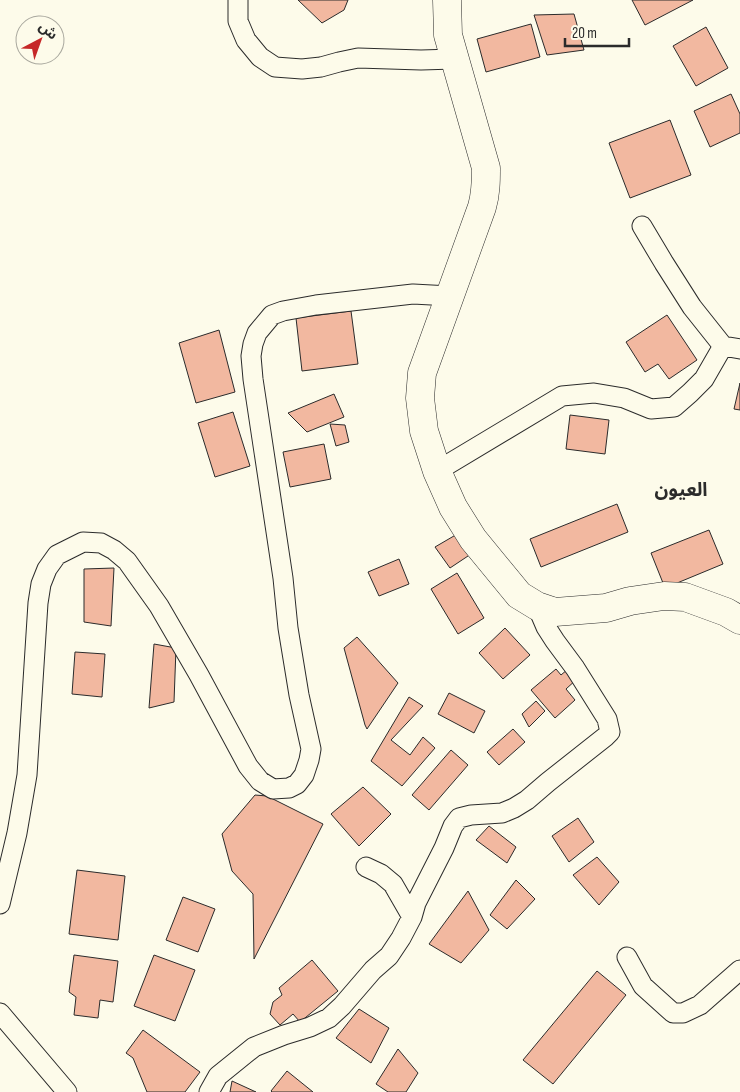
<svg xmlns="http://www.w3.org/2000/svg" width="740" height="1092" font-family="'Sofia Sans Condensed','Noto Sans Arabic',sans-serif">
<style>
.building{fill:#f2b8a0;stroke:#2b2b2b}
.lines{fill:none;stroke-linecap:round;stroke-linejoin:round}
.street-casing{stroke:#2b2b2b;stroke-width:21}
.secondary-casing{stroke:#2b2b2b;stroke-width:29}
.street{stroke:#fdfbea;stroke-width:19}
.secondary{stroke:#fdfbea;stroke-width:28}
.labels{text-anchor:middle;stroke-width:4;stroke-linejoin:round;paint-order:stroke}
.quarter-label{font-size:19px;font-weight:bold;fill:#2b2b2b;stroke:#fdfbea}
</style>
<rect width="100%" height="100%" fill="#fdfbea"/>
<path class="building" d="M 298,0 L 348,0 L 344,10 L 322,23 Z
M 632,0 L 693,0 L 645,25 Z
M 574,14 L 584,50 L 547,55 L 534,15 Z
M 531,24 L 540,57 L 486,72 L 477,39 Z
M 706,27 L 728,68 L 696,86 L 673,46 Z
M 731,94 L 740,114 L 740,133 L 710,147 L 694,111 Z
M 670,120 L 691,175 L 630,198 L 609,143 Z
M 351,311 L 358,364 L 302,371 L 296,318 Z
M 667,315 L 697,360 L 669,379 L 658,364 L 645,372 L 626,342 Z
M 219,330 L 235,392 L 196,403 L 179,343 Z
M 740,383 L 740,410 L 734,409 Z
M 334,394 L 344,417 L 307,432 L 288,413 Z
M 233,412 L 250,466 L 215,477 L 198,423 Z
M 570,415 L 609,420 L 605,454 L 566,449 Z
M 330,424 L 345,425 L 349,442 L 336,446 Z
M 324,444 L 331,479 L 290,487 L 283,452 Z
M 617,504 L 628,532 L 541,567 L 530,539 Z
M 709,530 L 723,564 L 665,588 L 651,553 Z
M 459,533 L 471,554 L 450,568 L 435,547 Z
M 399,559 L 409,584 L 379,596 L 368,572 Z
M 114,568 L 111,626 L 84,622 L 84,569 Z
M 457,573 L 484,618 L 458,634 L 431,589 Z
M 505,628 L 530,655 L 503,679 L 479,653 Z
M 357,637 L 398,683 L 367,729 L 365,725 L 344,648 Z
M 154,644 L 176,648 L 174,702 L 149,708 Z
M 75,652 L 105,654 L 102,697 L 72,694 Z
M 556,669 L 561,675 L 568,669 L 577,679 L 566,689 L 575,700 L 555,718 L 531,690 Z
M 449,693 L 485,711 L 474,733 L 438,714 Z
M 409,697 L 423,706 L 391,740 L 410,755 L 423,737 L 435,748 L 402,786 L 371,761 Z
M 536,701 L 545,711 L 529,727 L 522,714 Z
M 513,729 L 525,742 L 499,765 L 487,752 Z
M 451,750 L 468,765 L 429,810 L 412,795 Z
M 363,787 L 391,814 L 359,846 L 331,814 Z
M 255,795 L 267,796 L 323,824 L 254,959 L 253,894 L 232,871 L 222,834 Z
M 578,818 L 594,842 L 569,862 L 552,836 Z
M 489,826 L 516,847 L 507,863 L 476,840 Z
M 597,857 L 619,882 L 599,905 L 573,875 Z
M 77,870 L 125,876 L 118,940 L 69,934 Z
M 516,880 L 535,899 L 507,929 L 490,915 Z
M 468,891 L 489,930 L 461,963 L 429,944 Z
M 183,897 L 215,909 L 198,952 L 166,940 Z
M 74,955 L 118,961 L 113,1002 L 100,1000 L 98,1018 L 74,1015 L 76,997 L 69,992 Z
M 154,955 L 195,970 L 175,1021 L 134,1006 Z
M 312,960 L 338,991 L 300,1022 L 293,1014 L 280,1025 L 270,1014 L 273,1002 L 282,995 L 279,988 Z
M 597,971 L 626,995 L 553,1084 L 523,1060 Z
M 359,1009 L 389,1028 L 371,1063 L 336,1038 Z
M 143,1030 L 200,1072 L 185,1092 L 147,1092 L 133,1058 L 126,1053 Z
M 398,1049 L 418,1073 L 406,1092 L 388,1092 L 376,1084 Z
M 287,1071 L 313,1092 L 272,1092 L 271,1091 Z
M 232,1081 L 256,1092 L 230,1092 Z"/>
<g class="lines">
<defs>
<path id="street" d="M 238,0 L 238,21 L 246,40 L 260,57 L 275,67 L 302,69 L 321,67 L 339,62 L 358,58 L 421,60 L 454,59
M 642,226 L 664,263 L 692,307 L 723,346
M 437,471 L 562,396 L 594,393 L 624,398 L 651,409 L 674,407 L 690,393 L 704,379 L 723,346 L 740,349
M 366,867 L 381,874 L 393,884 L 412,917
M 0,904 L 17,833 L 27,775 L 38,603 L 41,584 L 47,569 L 57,555 L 83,542 L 101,543 L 114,550 L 127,561 L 159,606 L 199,675 L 248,766 L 260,781 L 273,789 L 289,788 L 297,784 L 304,775 L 309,760 L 311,749 L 299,695 L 288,628 L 283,578 L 253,379 L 251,356 L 253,344 L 257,333 L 272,315 L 283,311 L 316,305 L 413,294 L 450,296
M 627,957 L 643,986 L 673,1013 L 683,1013 L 700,1005 L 740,970
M 0,1013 L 67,1092
M 209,1092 L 218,1076 L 254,1047 L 284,1035 L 310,1027 L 329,1018 L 342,1006 L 373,970 L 389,956 L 401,938 L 412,917 L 416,903 L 444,848 L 453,826 L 459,818 L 471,815 L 502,813 L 514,808 L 527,800 L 548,782 L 605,737 L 610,732 L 607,719 L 575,668 L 555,641 L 546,627 L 537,606"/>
<path id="secondary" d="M 447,0 L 448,35 L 486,168 C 486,181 486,193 482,207 L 422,373 L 420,398 L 424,431 L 437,471 L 453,507 L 473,539 L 519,595 L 537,606 L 555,612 L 606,608 L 630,601 L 664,596 L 685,597 L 726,612 L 740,620"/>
</defs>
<use href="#street" class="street-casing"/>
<use href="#secondary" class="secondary-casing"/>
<use href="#street" class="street"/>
<use href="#secondary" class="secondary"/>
</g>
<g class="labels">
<g class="quarter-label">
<text x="681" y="496">العيون</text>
</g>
</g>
<g transform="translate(40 40) rotate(41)"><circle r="24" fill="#fdfbea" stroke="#a9a89e"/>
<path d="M0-4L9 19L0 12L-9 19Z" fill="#c62828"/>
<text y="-8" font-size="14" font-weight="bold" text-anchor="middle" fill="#2b2b2b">ش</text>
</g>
<path d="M565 38v8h64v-8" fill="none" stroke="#2b2b2b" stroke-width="2.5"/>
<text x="572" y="38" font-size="15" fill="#2b2b2b" stroke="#fdfbea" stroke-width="4" paint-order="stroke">20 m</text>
</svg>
